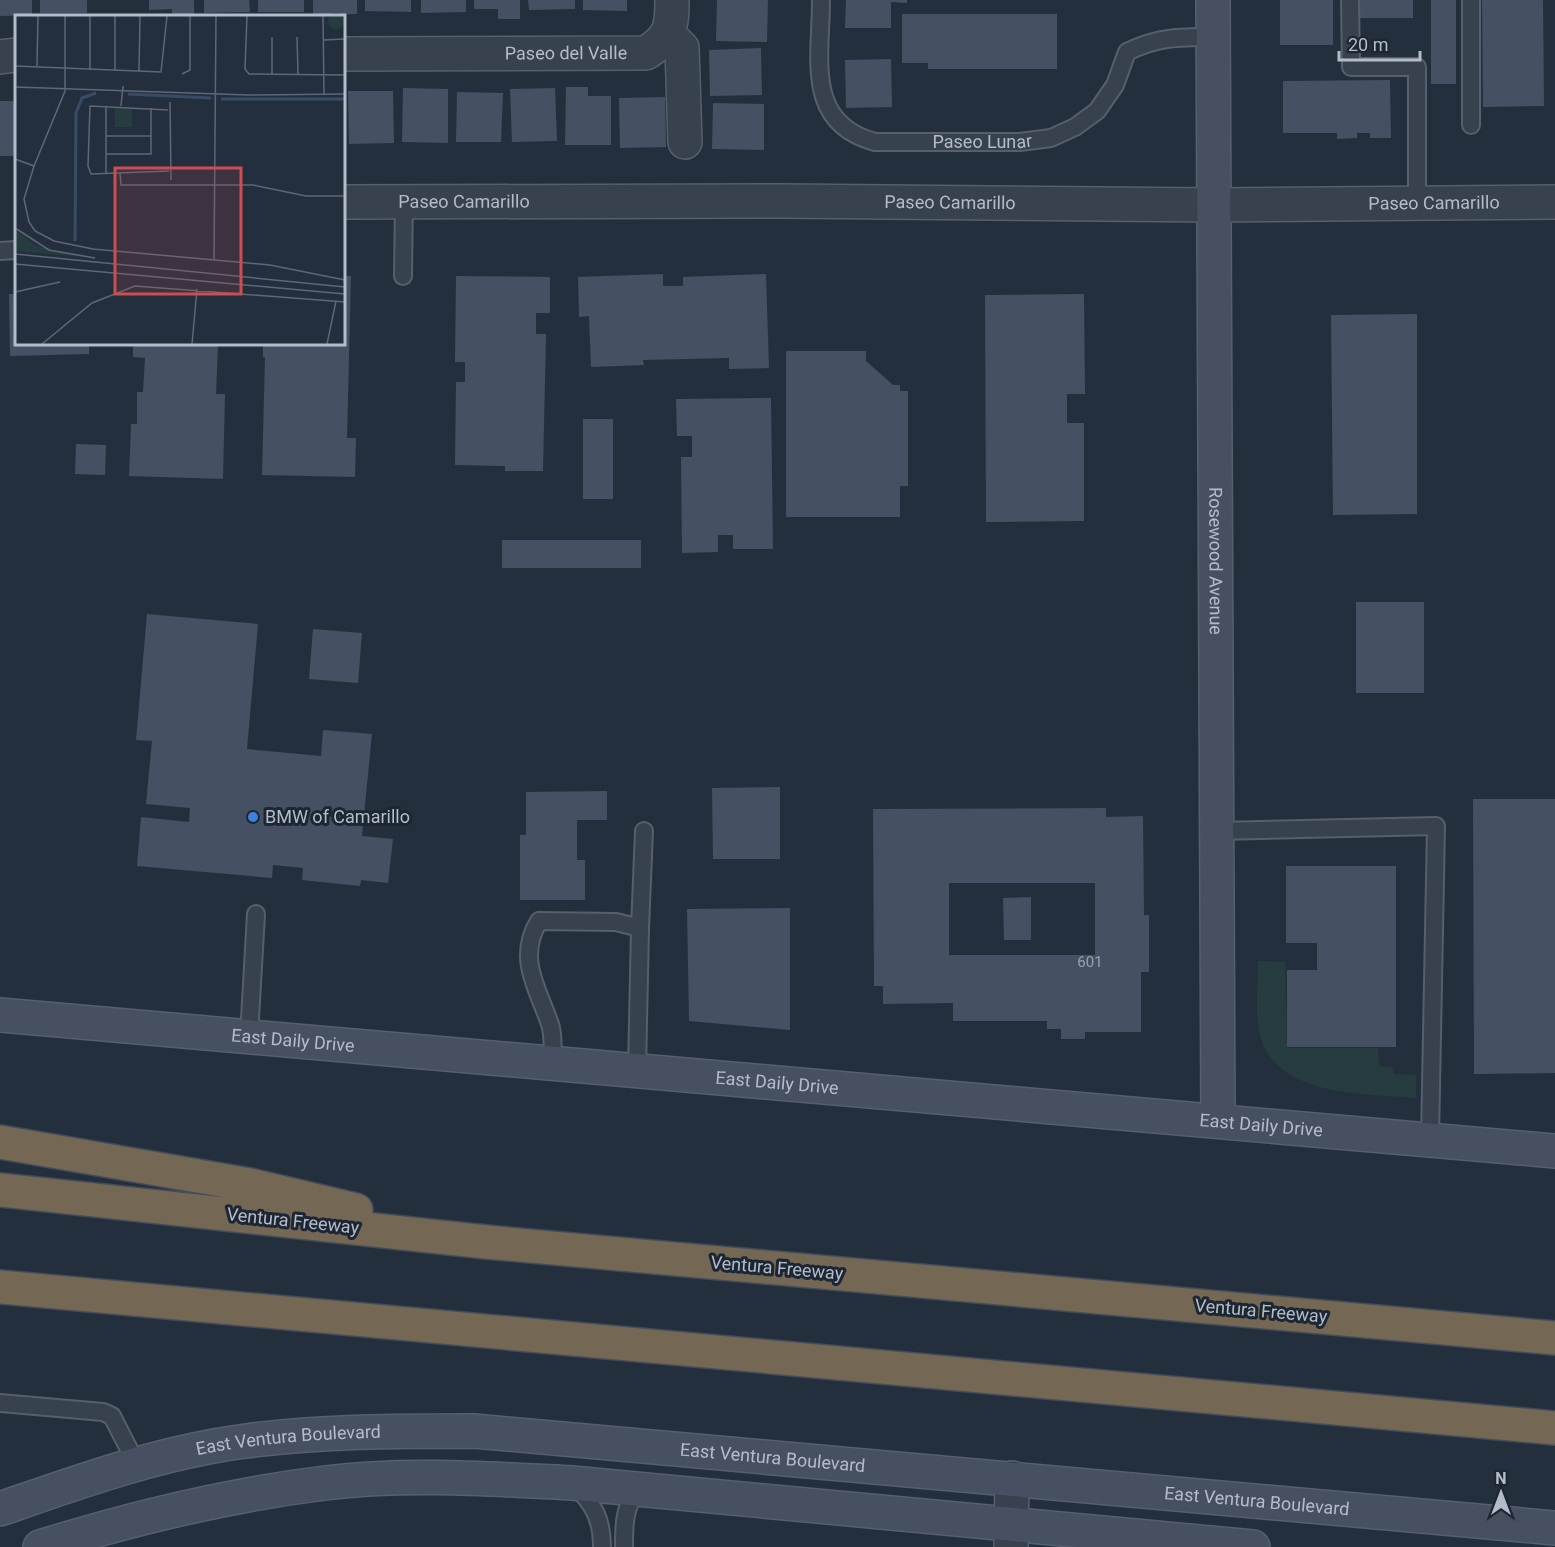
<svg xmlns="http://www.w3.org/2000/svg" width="1555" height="1547" font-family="Roboto,sans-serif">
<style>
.green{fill:#263c3f}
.building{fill:#455162;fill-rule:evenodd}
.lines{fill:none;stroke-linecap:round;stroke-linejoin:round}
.service-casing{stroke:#565f6c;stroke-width:20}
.minor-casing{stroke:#565f6c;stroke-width:36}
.secondary-casing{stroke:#565f6c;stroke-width:36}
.motorway-casing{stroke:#434c59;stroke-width:36}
.service{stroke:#38414e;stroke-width:16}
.minor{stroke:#38414e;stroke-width:33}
.secondary{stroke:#465061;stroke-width:33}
.motorway{stroke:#746855;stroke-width:33}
.shop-dot{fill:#3f7fe0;stroke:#1d2633;stroke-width:2}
.labels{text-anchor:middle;stroke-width:6;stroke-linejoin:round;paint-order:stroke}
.number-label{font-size:15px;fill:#98a1af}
.street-label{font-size:18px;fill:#b4bcc9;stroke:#1d2633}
.poi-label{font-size:18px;fill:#b4bcc9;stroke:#1d2633;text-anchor:start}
.inset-river{fill:none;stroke:#394c67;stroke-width:3}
.inset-road{fill:none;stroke:#5e6776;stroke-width:1.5}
.view{fill:#ce4d50;fill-opacity:0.15;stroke:#ce4d50;stroke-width:3}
.inset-edge{fill:none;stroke:#b4bcc9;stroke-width:3}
</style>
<rect width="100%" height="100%" fill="#242f3e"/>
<path class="green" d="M 1258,961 L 1285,962 L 1287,1048 L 1378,1048 L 1379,1066 L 1392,1067 L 1394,1074 L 1416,1075 L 1416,1098 C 1363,1093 1273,1098 1259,1031 C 1255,1009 1258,984 1258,961 Z"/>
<path class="building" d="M 0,0 L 32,0 L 32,15 L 0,16 Z
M 40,0 L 87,0 L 87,13 L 40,13 Z
M 149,0 L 194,0 L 194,16 L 172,16 L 172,9 L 149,10 Z
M 204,0 L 249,0 L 250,12 L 204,13 Z
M 258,0 L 304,0 L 304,12 L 258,12 Z
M 313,0 L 357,0 L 357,14 L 313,15 Z
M 365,0 L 411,0 L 411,12 L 365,11 Z
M 421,0 L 466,0 L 466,12 L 421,13 Z
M 474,0 L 520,0 L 520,19 L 498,19 L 498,9 L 474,9 Z
M 528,0 L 575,0 L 575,9 L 529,10 Z
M 583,0 L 627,0 L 627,11 L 583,10 Z
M 717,0 L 768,0 L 767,42 L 716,41 Z
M 846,0 L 907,0 L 907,3 L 891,2 L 891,28 L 845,28 Z
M 1280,0 L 1333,0 L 1333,45 L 1280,45 Z
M 1359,0 L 1413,0 L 1413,18 L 1359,18 Z
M 1431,0 L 1456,0 L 1456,84 L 1431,84 Z
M 1482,0 L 1543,0 L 1544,106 L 1483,107 Z
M 902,14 L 1057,14 L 1057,69 L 928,69 L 928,63 L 902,63 Z
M 761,48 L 762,95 L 710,96 L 709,50 Z
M 891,59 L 892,107 L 846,108 L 845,60 Z
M 1390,80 L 1391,138 L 1370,138 L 1370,133 L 1357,133 L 1357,138 L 1337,139 L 1337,133 L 1283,133 L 1283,81 Z
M 566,87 L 588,87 L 588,96 L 611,96 L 611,145 L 565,145 Z
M 403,88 L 448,89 L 448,143 L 402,142 Z
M 555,88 L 557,141 L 512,142 L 510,89 Z
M 348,91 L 393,91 L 394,143 L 349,144 Z
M 457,92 L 503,93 L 501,142 L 456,142 Z
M 665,97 L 666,147 L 620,148 L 619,98 Z
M 0,101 L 16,101 L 16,156 L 0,156 Z
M 713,103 L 764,104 L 764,150 L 712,149 Z
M 663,274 L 663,286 L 683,286 L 683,277 L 766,274 L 769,368 L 729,369 L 729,358 L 643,360 L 644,365 L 591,367 L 589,316 L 579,317 L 578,277 Z
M 344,276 L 351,276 L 347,438 L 356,438 L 355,477 L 262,475 L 265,357 L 263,357 L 263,344 L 344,344 Z
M 456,276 L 550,277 L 550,313 L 536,313 L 536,334 L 546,334 L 543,471 L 505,471 L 505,466 L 455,465 L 456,382 L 465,382 L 465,362 L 455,362 Z
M 9,294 L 16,294 L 16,344 L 89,344 L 89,354 L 10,356 Z
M 1084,294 L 1085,394 L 1067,394 L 1067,423 L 1084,423 L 1084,521 L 986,522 L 985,295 Z
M 1417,314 L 1417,514 L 1333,515 L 1331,315 Z
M 133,344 L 218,344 L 216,394 L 225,394 L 223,479 L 129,476 L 131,424 L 137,424 L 137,392 L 143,392 L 145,358 L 133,357 Z
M 786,351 L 866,351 L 866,361 L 893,385 L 900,385 L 900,391 L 908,391 L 908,486 L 900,486 L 900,517 L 786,517 Z
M 771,398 L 773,549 L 733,549 L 733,535 L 718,535 L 718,552 L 682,553 L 681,457 L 692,457 L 692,436 L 677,436 L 676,399 Z
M 583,419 L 613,419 L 613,499 L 583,499 Z
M 76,444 L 106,445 L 105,475 L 75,474 Z
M 502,540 L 641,540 L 641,568 L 502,568 Z
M 1356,602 L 1424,602 L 1424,693 L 1356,693 Z
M 147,614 L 258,624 L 247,749 L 321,756 L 323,730 L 372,734 L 362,836 L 393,839 L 388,883 L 361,880 L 360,886 L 302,880 L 303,868 L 273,865 L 272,878 L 137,866 L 141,817 L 189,822 L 190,808 L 146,804 L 152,741 L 136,740 Z
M 313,629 L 362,633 L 358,683 L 309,679 Z
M 780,787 L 780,859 L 713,859 L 712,788 Z
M 607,791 L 607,820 L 577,820 L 577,860 L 585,860 L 585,900 L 520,900 L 520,835 L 526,835 L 526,792 Z
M 1473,799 L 1555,799 L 1555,1073 L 1474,1074 Z
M 1106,808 L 1106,817 L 1143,816 L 1144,915 L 1149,915 L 1149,972 L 1141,972 L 1141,1032 L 1085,1032 L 1085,1039 L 1061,1039 L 1061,1029 L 1047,1029 L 1047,1021 L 953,1021 L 953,1003 L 883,1004 L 883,986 L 874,986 L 873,809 ZM 949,883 L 1095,883 L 1095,955 L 949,955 Z
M 1286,866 L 1396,866 L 1396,1047 L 1287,1047 L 1287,970 L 1317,970 L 1317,943 L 1286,943 Z
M 1031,897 L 1031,940 L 1004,940 L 1003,898 Z
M 790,908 L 790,1030 L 689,1021 L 687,909 Z"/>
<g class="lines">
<defs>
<g id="service">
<path id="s1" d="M 821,0 C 821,58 804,123 875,142 L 1020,142 L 1051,138 L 1075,127 L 1097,111 L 1115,85 L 1127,52 C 1157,37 1179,37 1213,37"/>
<path d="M 1350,0 L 1351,67 L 1417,67 L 1417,204"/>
<path d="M 1471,125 L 1471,0"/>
<path d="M 0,251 L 16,250"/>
<path d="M 403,276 L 404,200"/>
<path d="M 1217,831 L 1436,826 L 1430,1139"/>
<path d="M 640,928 L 644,831"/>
<path d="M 249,1036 L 256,914"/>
<path d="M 553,1062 C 552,1050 554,1036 550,1024 C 538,989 516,958 539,921 L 616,922 L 640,928 L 637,1070"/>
<path d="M 0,1403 L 103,1412 L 112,1416 L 136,1463"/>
<path d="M 575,1486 C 594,1504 602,1520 602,1547"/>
<path d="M 624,1547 C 624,1525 624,1508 637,1490"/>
</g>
<g id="minor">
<path d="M 668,34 L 682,48 L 685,142"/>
<path id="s2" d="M 344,54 L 646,53 C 670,38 672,28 672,0"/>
<path d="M 0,57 L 16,55"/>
<path id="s3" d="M 344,202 L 783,201 L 1214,205 L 1555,202"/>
<path d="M 1011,1547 L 1012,1478"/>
</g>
<g id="secondary">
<path id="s4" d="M 1213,0 L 1218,1121"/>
<path id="s5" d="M 0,1015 L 1555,1151"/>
<path id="s6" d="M 0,1509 C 81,1481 161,1452 246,1441 C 322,1431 397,1431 474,1431 L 1555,1528"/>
<path d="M 40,1547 C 133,1518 228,1495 325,1483 C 405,1473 492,1479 572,1483 L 1253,1547"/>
</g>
<path id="motorway" d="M 0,1142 L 250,1185 L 356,1210
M 0,1190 L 486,1242 L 1555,1338
M 0,1287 L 1555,1428"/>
</defs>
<use href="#service" class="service-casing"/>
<use href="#minor" class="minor-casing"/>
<use href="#secondary" class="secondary-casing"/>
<use href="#motorway" class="motorway-casing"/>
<use href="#service" class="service"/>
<use href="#minor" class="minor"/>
<use href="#secondary" class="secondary"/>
<use href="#motorway" class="motorway"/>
</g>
<circle class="shop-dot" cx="253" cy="817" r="6"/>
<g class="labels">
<g class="number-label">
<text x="1090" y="967">601</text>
</g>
<g class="street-label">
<text dy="6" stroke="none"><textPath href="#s2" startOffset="222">Paseo del Valle</textPath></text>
<text dy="6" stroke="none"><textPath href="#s1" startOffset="276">Paseo Lunar</textPath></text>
<text dy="6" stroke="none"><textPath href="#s3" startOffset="120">Paseo Camarillo</textPath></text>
<text dy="6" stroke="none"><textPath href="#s3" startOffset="606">Paseo Camarillo</textPath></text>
<text dy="6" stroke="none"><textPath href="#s3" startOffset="1090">Paseo Camarillo</textPath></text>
<text dy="6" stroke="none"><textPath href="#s4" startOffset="561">Rosewood Avenue</textPath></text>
<text dy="6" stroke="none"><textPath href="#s5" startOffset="294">East Daily Drive</textPath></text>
<text dy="6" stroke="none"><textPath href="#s5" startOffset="780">East Daily Drive</textPath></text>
<text dy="6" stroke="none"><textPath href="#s5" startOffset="1266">East Daily Drive</textPath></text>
<text transform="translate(293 1221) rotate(6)" y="6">Ventura Freeway</text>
<text transform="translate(777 1268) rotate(5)" y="6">Ventura Freeway</text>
<text transform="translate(1261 1311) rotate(5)" y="6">Ventura Freeway</text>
<text dy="6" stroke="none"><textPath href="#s6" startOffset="298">East Ventura Boulevard</textPath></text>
<text dy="6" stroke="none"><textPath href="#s6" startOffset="784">East Ventura Boulevard</textPath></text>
<text dy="6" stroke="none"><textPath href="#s6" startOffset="1270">East Ventura Boulevard</textPath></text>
</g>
<g class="poi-label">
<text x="265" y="823">BMW of Camarillo</text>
</g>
</g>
<g transform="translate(15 15)">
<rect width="330" height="330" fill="#242f3e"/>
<path d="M313 6a8 8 0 1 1 16 0a8 8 0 1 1-16 0ZM 100,93 L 117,93 L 117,112 L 100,112 ZM 0,215 L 22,231 L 70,242 L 0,236 Z" fill="#263c3f"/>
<path class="inset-river" d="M 113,79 L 196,83M 206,84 L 330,84M 60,226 L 61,98 L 67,83 L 81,78"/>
<path class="inset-road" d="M 75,1 L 75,54M 100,1 L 100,55M 232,1 L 230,54 L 234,59 L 330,60M 308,1 L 309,79M 257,22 L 257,60M 282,22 L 283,59M 308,25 L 330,24M 0,51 L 146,57 L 152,1M 22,51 L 23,1M 124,56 L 125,1M 167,59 L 175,55 L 175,1M 0,72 L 233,80 L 330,79M 155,87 L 156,165M 106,91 L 108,71M 153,95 L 75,91 L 73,151 L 76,159 L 154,156M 91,121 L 136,121M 91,139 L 136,139 L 136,93M 0,144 L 19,151 L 9,184 L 14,207 L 20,216 L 39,226 L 78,234 L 255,250 L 330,265M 19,151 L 50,76 L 50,1M 105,158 L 106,170 L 238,170 L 291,181 L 330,181M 91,159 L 91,91M 0,213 L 34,235 L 80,243M 0,239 L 330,272M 199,245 L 201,1M 0,249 L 330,279M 0,277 L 45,267M 27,329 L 77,288 L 120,271 L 330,287M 177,329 L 182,274M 312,329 L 321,286"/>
<path class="view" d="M 100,153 L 226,153 L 226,279 L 100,279 Z"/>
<rect width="330" height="330" class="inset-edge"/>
</g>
<g transform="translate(1501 1493)" stroke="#1d2633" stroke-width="4.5" paint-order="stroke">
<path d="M0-4.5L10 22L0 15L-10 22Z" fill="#b4bcc9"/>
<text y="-9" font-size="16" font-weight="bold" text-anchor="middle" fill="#b4bcc9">N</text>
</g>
<path d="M1339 51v9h81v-9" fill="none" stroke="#b4bcc9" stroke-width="3"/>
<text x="1348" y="51" font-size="18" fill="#b4bcc9" stroke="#1d2633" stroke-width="4.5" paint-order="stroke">20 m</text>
</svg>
